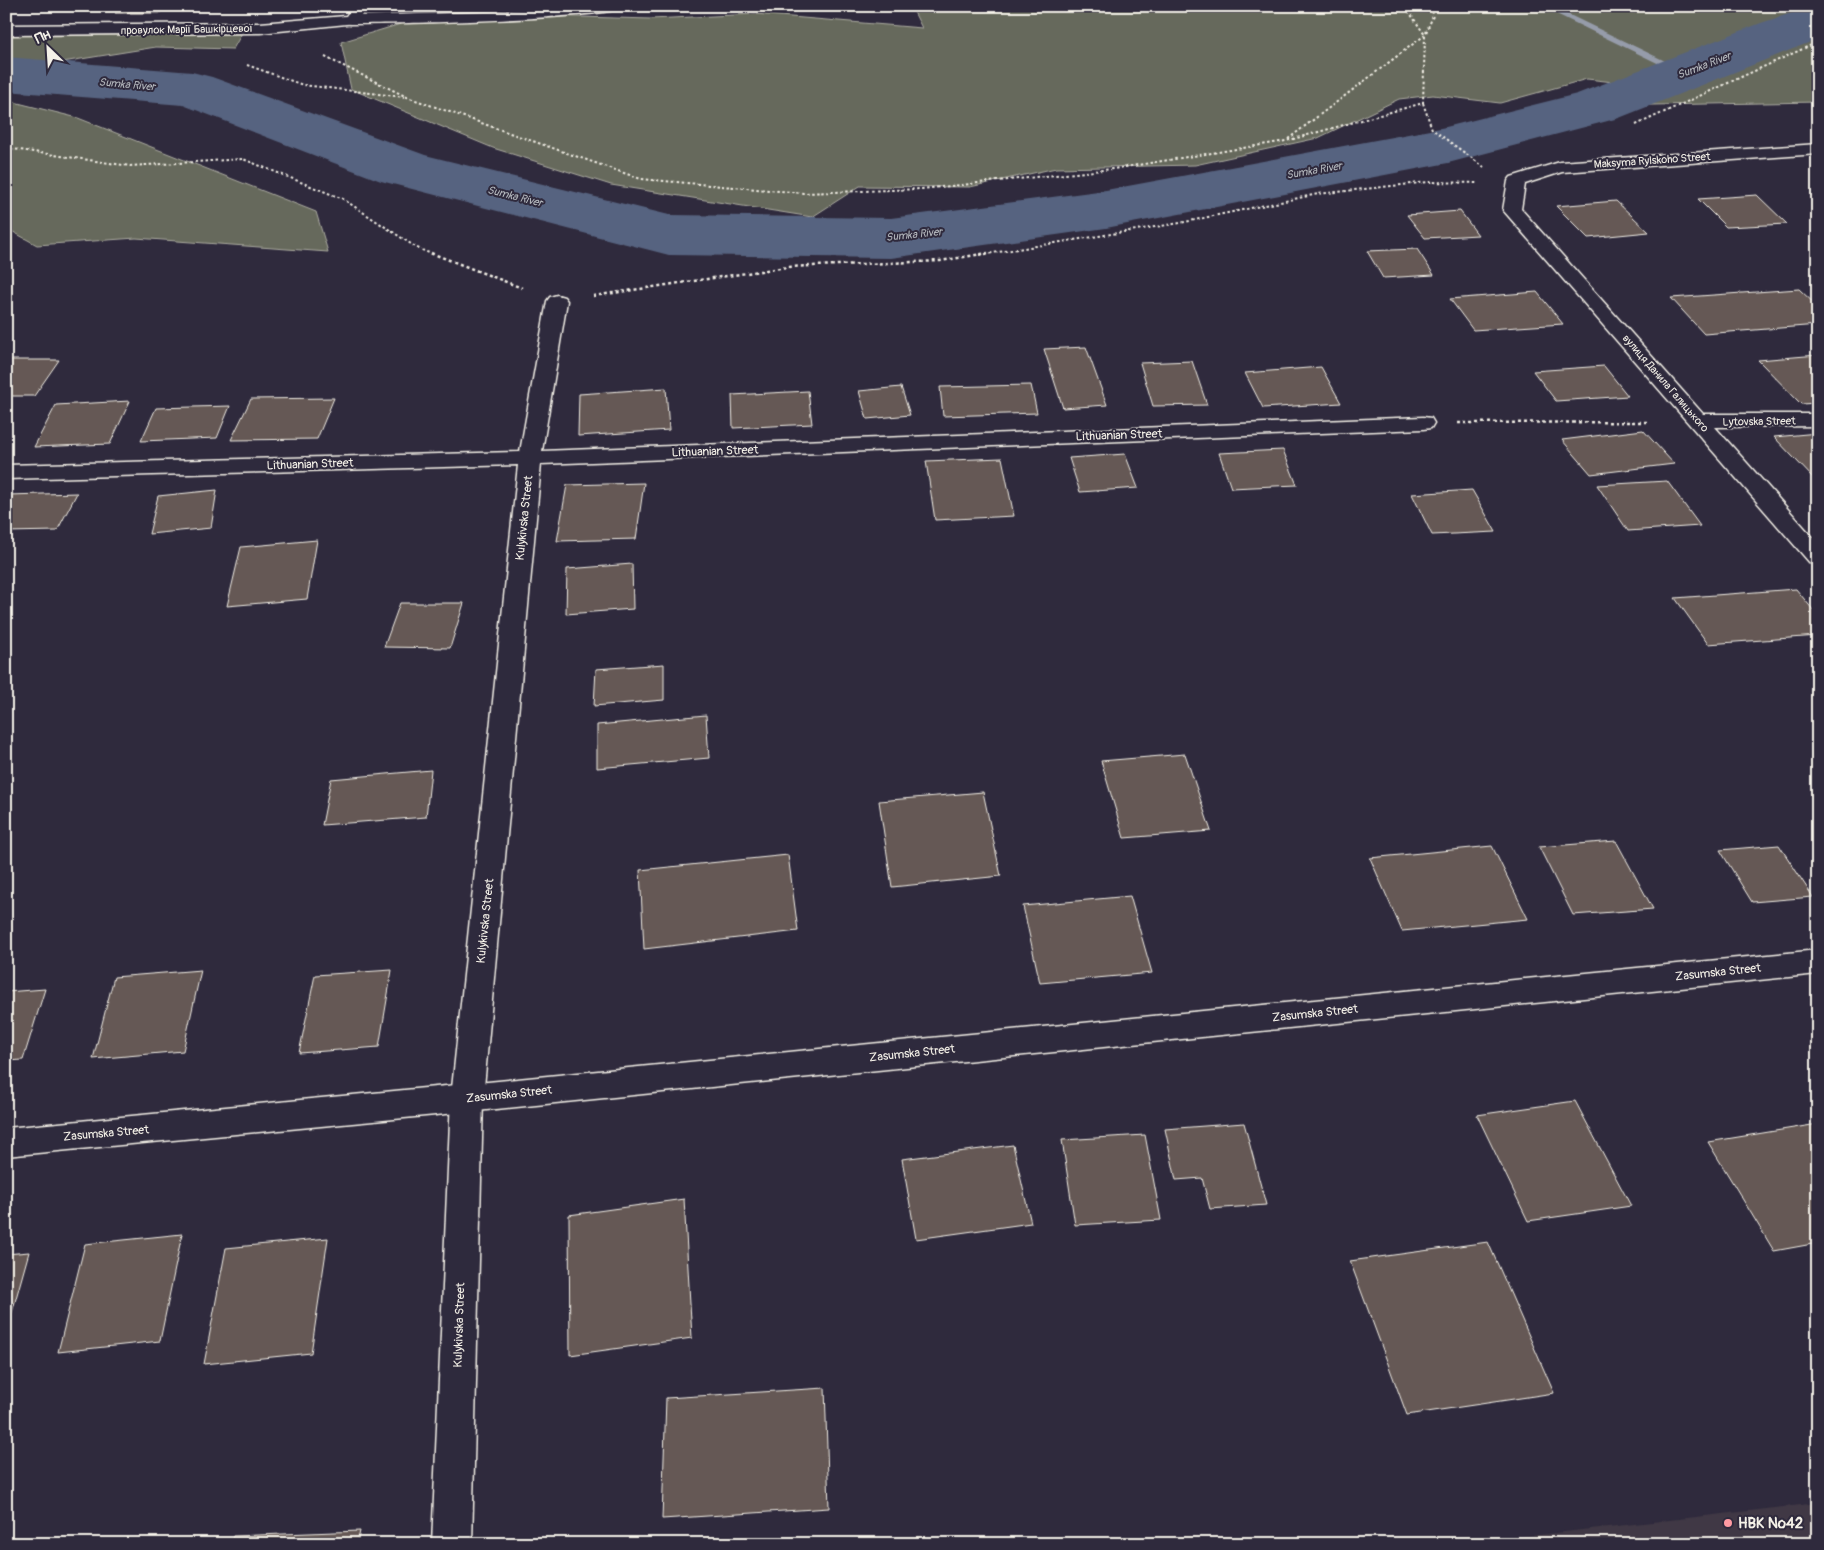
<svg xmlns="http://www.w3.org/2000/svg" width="1824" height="1550" font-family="Pangolin,sans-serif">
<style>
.built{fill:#3f3844}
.green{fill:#66695b;stroke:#adada2}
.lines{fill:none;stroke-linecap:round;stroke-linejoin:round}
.stream{fill:#969caa;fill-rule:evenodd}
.river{fill:#576480;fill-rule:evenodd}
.building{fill:#655854;stroke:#f4f1e8}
.lane-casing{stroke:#f4f1e8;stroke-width:3}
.street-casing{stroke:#f4f1e8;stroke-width:3}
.secondary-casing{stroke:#f4f1e8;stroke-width:3}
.path-far1{stroke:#f4f1e8;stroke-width:2;stroke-dasharray:2.5 2.5;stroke-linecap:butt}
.path{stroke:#f4f1e8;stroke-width:2.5;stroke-dasharray:3 3;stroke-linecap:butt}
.lane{fill:#2f2a3d;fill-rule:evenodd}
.street{fill:#2f2a3d;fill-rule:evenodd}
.secondary{fill:#2f2a3d;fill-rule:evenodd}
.poi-dot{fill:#ff9aa2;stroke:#2f2a3d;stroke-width:2}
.labels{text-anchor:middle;stroke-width:4;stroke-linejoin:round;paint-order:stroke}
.far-street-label{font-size:11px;fill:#f4f1e8;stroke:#2f2a3d}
.far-water-label{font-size:11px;font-style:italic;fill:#b5b9be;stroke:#2f2a3d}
.street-label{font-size:12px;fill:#f4f1e8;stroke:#2f2a3d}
.near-poi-label{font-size:15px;font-weight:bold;fill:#f4f1e8;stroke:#2f2a3d;text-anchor:start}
</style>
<rect width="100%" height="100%" fill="#2f2a3d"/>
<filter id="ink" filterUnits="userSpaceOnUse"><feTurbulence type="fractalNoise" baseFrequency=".02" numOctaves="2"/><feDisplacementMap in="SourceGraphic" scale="10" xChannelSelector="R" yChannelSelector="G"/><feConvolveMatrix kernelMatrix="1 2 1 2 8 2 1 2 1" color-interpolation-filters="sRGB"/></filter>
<g filter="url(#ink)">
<path class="built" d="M 1818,1503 L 1818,1544 L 1459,1544 Z"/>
<path class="green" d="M 911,6 L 1818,6 L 1818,8 L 1623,83 L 1587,79 L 1500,103 L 1433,95 L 1399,99 L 1318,138 L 1195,165 L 1056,168 L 970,187 L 860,186 L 812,217 L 611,185 L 493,148 L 351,89 L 341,42 L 424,17 L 543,16 L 651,19 L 755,14 L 922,28 Z
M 1818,21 L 1818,102 L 1598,106 L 1780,34 Z
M 6,33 L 41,36 L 242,33 L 233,49 L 156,47 L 6,71 Z
M 6,100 L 78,118 L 316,212 L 328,252 L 136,238 L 37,245 L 6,228 Z"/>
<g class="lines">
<path class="stream" d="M 1540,6 L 1551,6 L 1688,72 L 1686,74 L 1680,74 Z"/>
<path class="river" d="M 1813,6 L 1818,6 L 1818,39 L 1619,118 L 1448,163 L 1106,228 L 891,258 L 669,255 L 381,181 L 183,105 L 6,91 L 6,57 L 192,72 L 212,77 L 425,155 L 669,215 L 891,218 L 1106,190 L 1446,127 L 1577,94 L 1761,23 Z"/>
</g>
<path class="building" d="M 121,6 L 166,6 L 160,13 L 115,13 Z
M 1757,195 L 1787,224 L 1726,227 L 1698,199 Z
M 1616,201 L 1649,232 L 1588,238 L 1556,206 Z
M 1460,211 L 1478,235 L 1425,238 L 1407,215 Z
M 1417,249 L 1434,275 L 1383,278 L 1367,251 Z
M 1799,289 L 1818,307 L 1818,325 L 1704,334 L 1671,298 Z
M 1537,292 L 1563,324 L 1473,330 L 1450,299 Z
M 1086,347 L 1107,405 L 1063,408 L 1044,349 Z
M 1818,355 L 1818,403 L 1801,404 L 1758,360 Z
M 6,360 L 59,360 L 34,396 L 6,396 Z
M 1192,361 L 1207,405 L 1153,406 L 1140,363 Z
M 1604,366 L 1628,396 L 1556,401 L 1533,371 Z
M 1321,367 L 1341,403 L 1263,408 L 1245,373 Z
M 1031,385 L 1037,413 L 943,416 L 940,387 Z
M 901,387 L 910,415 L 867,419 L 859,391 Z
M 666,388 L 669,430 L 578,436 L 579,394 Z
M 808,391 L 812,424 L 733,428 L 732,395 Z
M 334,398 L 317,439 L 231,440 L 251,399 Z
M 130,401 L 110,444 L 34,447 L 56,405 Z
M 230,406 L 217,438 L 141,441 L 156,408 Z
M 1643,430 L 1674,464 L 1591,474 L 1562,440 Z
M 1818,433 L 1818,480 L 1815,480 L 1774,437 Z
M 1283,450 L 1297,485 L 1231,488 L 1219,453 Z
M 1125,454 L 1138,488 L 1080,492 L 1069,458 Z
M 1002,458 L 1014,516 L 935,520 L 926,461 Z
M 1667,481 L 1700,526 L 1628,531 L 1597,485 Z
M 644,483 L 636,539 L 557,541 L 567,485 Z
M 217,490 L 211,528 L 149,534 L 158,496 Z
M 1472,490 L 1496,532 L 1432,535 L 1412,494 Z
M 77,493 L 57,531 L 6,532 L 6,499 L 8,495 Z
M 317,540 L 307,599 L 227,606 L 241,547 Z
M 632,564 L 633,609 L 566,614 L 567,569 Z
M 1796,589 L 1818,616 L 1818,636 L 1708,644 L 1675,598 Z
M 400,603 L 464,603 L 450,648 L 384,647 Z
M 664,664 L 664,700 L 594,706 L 596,669 Z
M 706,715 L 709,758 L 597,768 L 597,725 Z
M 1185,754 L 1211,831 L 1124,838 L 1101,761 Z
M 431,770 L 426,817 L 322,825 L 331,779 Z
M 983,792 L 1001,876 L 892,887 L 879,801 Z
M 1616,841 L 1653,909 L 1573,915 L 1539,847 Z
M 1779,845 L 1813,897 L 1752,902 L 1720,850 Z
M 1492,846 L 1528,919 L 1402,931 L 1370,858 Z
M 788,855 L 798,931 L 644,949 L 640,870 Z
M 1130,896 L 1152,973 L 1040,983 L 1023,906 Z
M 201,970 L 183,1051 L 93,1059 L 114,977 Z
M 392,970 L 379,1047 L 299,1053 L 315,975 Z
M 45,989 L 23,1060 L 6,1061 L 6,992 Z
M 1575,1101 L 1631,1206 L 1528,1221 L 1477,1115 Z
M 1244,1123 L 1266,1205 L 1210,1209 L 1202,1178 L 1176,1180 L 1165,1129 Z
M 1818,1124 L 1818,1243 L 1774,1251 L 1708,1142 Z
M 1145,1135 L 1161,1220 L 1075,1225 L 1062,1140 Z
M 1013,1145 L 1031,1223 L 916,1239 L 902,1159 Z
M 684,1199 L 692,1338 L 570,1355 L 569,1215 Z
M 182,1234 L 160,1341 L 58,1352 L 85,1244 Z
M 328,1238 L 311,1353 L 204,1364 L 226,1248 Z
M 1488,1242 L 1554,1393 L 1407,1415 L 1350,1261 Z
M 29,1252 L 6,1334 L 6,1254 Z
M 825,1388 L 829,1508 L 662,1519 L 666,1398 Z
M 360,1531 L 357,1544 L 231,1544 L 233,1536 Z"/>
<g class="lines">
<defs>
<path id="lane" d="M 570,6 L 626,6 C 616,19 383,24 351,24 L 346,23 L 344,20 L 346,17 L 351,16 L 485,12 Z"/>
<path id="street" d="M 353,6 L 368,6 L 356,23 L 260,33 L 6,35 L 6,25 L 260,23 L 346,16 Z
M 1818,144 L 1818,154 L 1562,172 L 1525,184 L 1521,209 L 1703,414 L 1818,414 L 1818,426 L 1715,427 L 1818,543 L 1818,565 L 1810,563 L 1503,210 L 1508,181 L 1511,177 L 1560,162 Z
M 557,295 L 564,297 L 567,301 L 542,451 L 1423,417 L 1431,418 L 1434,423 L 1431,428 L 1423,429 L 541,464 L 483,1098 L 472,1544 L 432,1544 L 451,1098 L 518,465 L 6,479 L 6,465 L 520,452 L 547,301 L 550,297 Z"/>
<path id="secondary" d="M 1818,950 L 1818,974 L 467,1112 L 6,1156 L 6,1128 L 467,1084 Z"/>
</defs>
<use href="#lane" class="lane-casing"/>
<use href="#street" class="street-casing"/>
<use href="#secondary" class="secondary-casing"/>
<path class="path-far1" d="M 325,57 L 407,97 L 641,179 L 803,193 L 922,189 L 1113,169 L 1286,141 L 1423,103 L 1425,35 L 1405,6
M 247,65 L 303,85 L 404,97
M 1423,103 L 1432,129 L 1484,167
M 1636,125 L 1818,42
M 1288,139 L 1425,35 L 1433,16 L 1432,6
M 6,148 L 130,166 L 243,159 L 343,199 L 417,248 L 434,255
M 980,255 L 1180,223 L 1318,194 L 1429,182 L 1478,183"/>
<path class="path" d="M 431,253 L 522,288
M 593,296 L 787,267 L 940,261 L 988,253
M 1458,423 L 1647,422"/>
<use href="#lane" class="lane"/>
<use href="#street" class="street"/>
<use href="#secondary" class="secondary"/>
</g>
</g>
<circle class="poi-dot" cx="1728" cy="1523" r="5"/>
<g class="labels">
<g class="far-street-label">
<text transform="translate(187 29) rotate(-1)" y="4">провулок Марії Башкірцевої</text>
<text transform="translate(1652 160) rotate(-4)" y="4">Maksyma Rylskoho Street</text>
<text transform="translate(1666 383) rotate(49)" y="4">вулиця Данила Галицького</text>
<text transform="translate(1759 421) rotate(-1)" y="4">Lytovska Street</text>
</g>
<g class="far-water-label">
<text transform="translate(1704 65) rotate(-21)" y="4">Sumka River</text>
<text transform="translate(127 84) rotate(5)" y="4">Sumka River</text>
<text transform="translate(1314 170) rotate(-10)" y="4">Sumka River</text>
<text transform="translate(515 196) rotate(14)" y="4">Sumka River</text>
<text transform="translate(914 234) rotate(-6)" y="4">Sumka River</text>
</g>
<g class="street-label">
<text transform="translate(1119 435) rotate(-2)" y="4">Lithuanian Street</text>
<text transform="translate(715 451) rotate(-2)" y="4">Lithuanian Street</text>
<text transform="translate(310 464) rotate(-2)" y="4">Lithuanian Street</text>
<text transform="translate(524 518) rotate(-84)" y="4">Kulykivska Street</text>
<text transform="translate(485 921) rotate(-84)" y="4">Kulykivska Street</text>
<text transform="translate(1718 972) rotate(-6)" y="4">Zasumska Street</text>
<text transform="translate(1315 1013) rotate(-6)" y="4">Zasumska Street</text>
<text transform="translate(912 1053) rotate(-6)" y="4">Zasumska Street</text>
<text transform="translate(509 1094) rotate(-6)" y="4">Zasumska Street</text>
<text transform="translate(106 1133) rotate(-5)" y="4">Zasumska Street</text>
<text transform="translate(459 1325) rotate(-88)" y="4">Kulykivska Street</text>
</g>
<g class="near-poi-label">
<text x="1738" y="1528">НВК №42</text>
</g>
</g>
<rect width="1824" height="1550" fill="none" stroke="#2f2a3d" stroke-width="25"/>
<rect x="12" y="12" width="1799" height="1525" fill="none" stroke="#f4f1e8" stroke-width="2" filter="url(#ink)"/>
<g transform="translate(48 48) rotate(335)" stroke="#2f2a3d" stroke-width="4" paint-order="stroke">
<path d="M0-4L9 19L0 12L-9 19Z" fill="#f4f1e8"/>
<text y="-8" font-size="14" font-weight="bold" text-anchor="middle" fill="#f4f1e8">Пн</text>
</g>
</svg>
